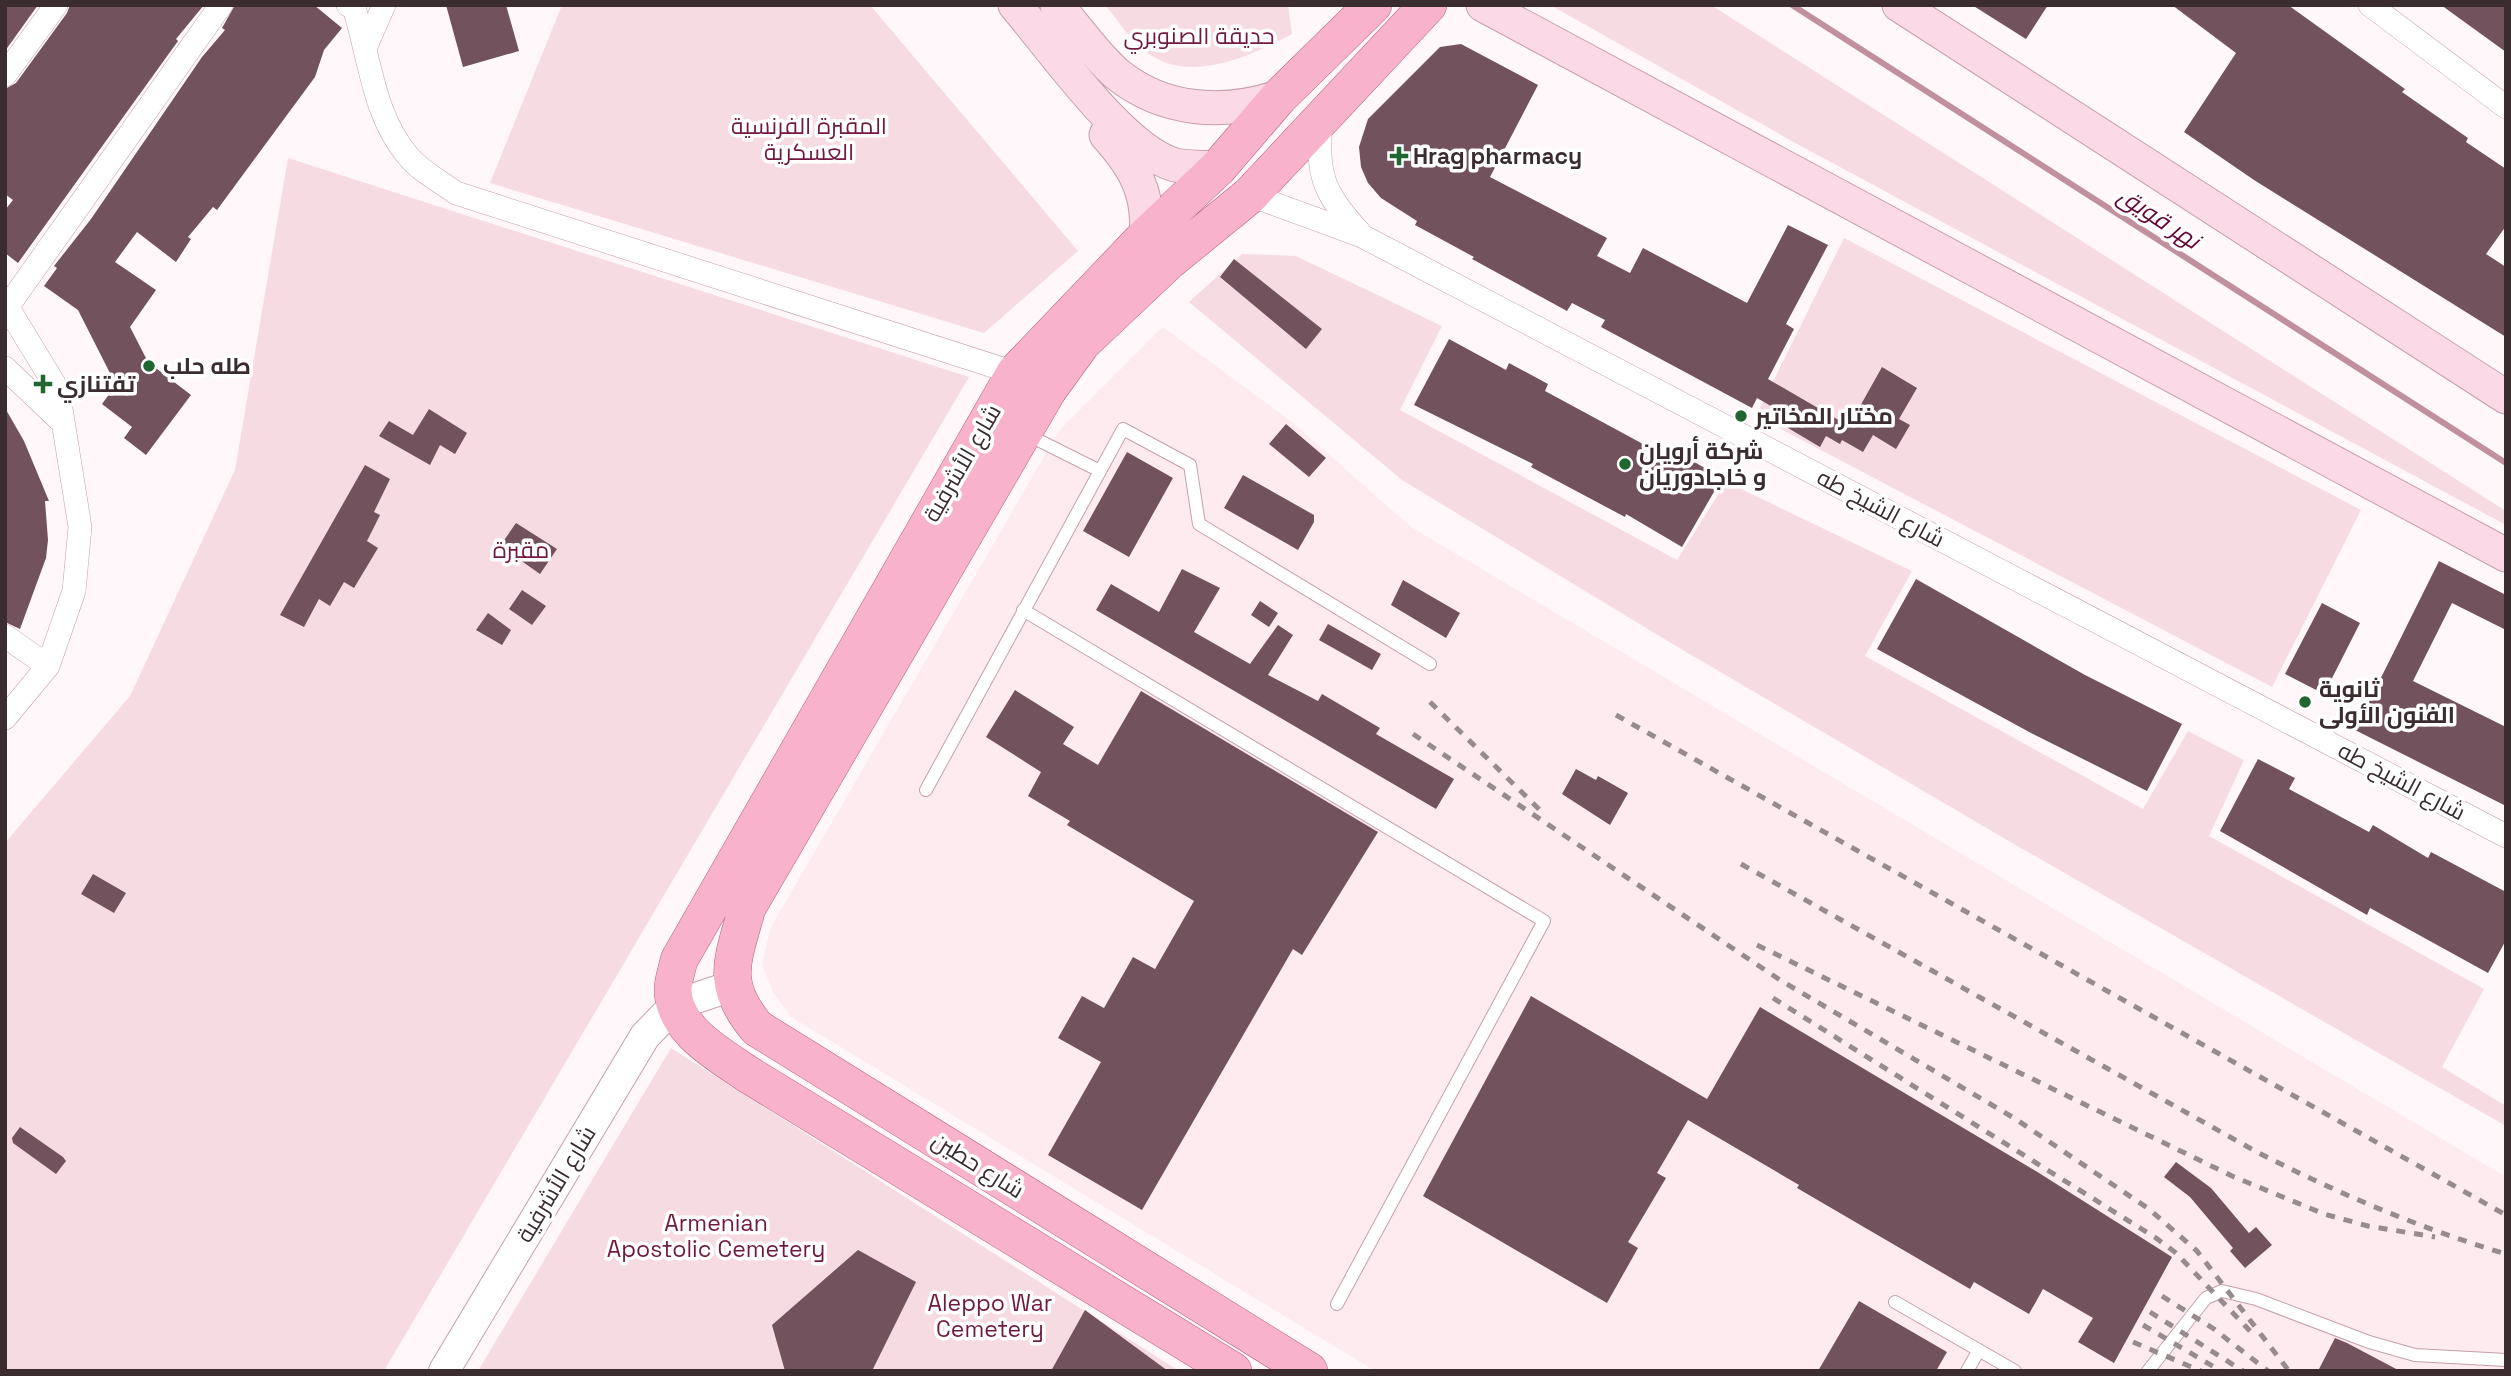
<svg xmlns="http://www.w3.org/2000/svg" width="2511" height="1376" font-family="'Space Grotesk',Cairo,sans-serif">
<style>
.built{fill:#feebf0}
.green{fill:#f7dbe3}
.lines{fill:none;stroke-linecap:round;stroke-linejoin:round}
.stream{stroke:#c1909f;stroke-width:6}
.building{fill:#72525c}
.service-casing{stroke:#c5a0ab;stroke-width:14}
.minor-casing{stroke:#c5a0ab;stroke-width:24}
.tertiary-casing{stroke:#c5a0ab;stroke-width:32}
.secondary-casing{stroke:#c5a0ab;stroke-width:35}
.primary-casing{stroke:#b4627f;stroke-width:38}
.service{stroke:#fff;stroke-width:12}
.minor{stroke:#fff;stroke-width:23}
.tertiary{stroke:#fff;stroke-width:30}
.secondary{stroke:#fcd9e6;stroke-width:33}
.primary{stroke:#f9b2cc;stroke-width:37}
.rail{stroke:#978b8e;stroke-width:5;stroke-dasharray:9 9;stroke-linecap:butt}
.poi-dot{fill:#216631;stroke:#fff;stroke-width:2.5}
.labels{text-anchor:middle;stroke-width:7;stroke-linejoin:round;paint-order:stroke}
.park-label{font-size:23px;fill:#721941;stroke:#fff}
.poi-label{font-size:23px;font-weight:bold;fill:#3b2c30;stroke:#fff;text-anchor:start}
.street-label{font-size:23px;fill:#3b2c30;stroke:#fff}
.water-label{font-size:24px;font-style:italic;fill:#630635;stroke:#fff}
</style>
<rect width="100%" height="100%" fill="#fff7f9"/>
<path class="built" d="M 1163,327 L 1292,422 L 1411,527 L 2506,1177 L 2506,1371 L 1375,1371 L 791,1017 L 773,992 L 762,964 L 771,927 L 1059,431 Z"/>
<path class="green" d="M 562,5 L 870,5 L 1078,251 L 984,333 L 490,183 Z
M 1105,5 L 1288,5 L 1292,34 C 1249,57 1184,88 1140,47 C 1127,35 1117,19 1105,5 Z
M 1550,5 L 1711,5 L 2506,511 L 2506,525 L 1799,145 Z
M 288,158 L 969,377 L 384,1371 L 5,1371 L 5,843 L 130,696 L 235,470 Z
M 1844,238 L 2361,510 L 2272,687 L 1756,416 Z
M 1242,254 L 1296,256 L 1442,326 L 1400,410 L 1677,560 L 1726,482 L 1912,571 L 1865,656 L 2143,809 L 2188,731 L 2244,760 L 2209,836 L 2484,989 L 2442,1067 L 2506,1106 L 2506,1126 L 2007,840 L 1676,646 L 1402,480 L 1189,302 Z
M 671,1048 L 1179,1371 L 478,1371 Z"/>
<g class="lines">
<path class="stream" d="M 1792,5 L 2506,463"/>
</g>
<path class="building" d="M 5,5 L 38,5 L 5,51 Z
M 70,5 L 204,5 L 176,39 L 178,41 L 18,263 L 5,253 L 5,210 L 13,200 L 5,194 L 5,89 L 16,83 L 67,13 Z
M 235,5 L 314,5 L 342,28 L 324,50 L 315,77 L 217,210 L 213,207 L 188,237 L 191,239 L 176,262 L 137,232 L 115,262 L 156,290 L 130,327 L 148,362 L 191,395 L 146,455 L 124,438 L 132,427 L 102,404 L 116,385 L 78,310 L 44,286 L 57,268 L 54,266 L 91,219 L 202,57 L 225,30 L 222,28 Z
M 446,5 L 506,5 L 519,51 L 463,67 Z
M 1972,5 L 2048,5 L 2026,39 Z
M 2172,5 L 2288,5 L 2405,89 L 2402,92 L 2468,138 L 2466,142 L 2506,169 L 2506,226 L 2486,254 L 2506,267 L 2506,337 L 2254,180 L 2184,132 L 2236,53 Z
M 2441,5 L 2506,5 L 2506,52 Z
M 1461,44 L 1538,85 L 1490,177 L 1607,238 L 1597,256 L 1630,273 L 1643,248 L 1747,303 L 1788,225 L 1828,245 L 1786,324 L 1794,329 L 1768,379 L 1849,426 L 1882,367 L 1917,388 L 1899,419 L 1910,425 L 1896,449 L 1873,435 L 1863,452 L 1842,440 L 1840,444 L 1826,436 L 1820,447 L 1783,425 L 1788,416 L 1757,398 L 1752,408 L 1601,327 L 1605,320 L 1572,303 L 1567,311 L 1472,259 L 1474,257 L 1415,225 L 1417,221 L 1381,198 L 1368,183 L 1361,167 L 1359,147 L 1368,119 L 1440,47 Z
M 1234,259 L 1322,329 L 1306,349 L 1220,277 Z
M 1449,339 L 1506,370 L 1509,363 L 1548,384 L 1545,391 L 1680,464 L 1684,456 L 1722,478 L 1682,547 L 1626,514 L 1625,517 L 1531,467 L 1533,464 L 1414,405 Z
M 5,408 L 24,441 L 49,501 L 45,501 L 48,540 L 46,558 L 20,629 L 5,622 Z
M 429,409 L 467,433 L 455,454 L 440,445 L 430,465 L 379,436 L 389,421 L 413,435 Z
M 1286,424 L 1326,458 L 1309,477 L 1269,444 Z
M 1127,452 L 1173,478 L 1129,557 L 1083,531 Z
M 365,465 L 390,479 L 374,512 L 380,515 L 367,541 L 378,548 L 354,588 L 344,582 L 330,606 L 319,599 L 304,627 L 280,615 Z
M 1243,475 L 1314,515 L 1314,522 L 1298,550 L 1224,508 Z
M 516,523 L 557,549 L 540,574 L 500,546 Z
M 2439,561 L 2506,595 L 2506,630 L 2452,603 L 2413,681 L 2506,727 L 2506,806 L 2355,730 Z
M 1182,569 L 1220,588 L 1194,632 L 1250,664 L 1278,625 L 1293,635 L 1268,675 L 1318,701 L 1322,694 L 1380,728 L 1376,734 L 1454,779 L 1436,809 L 1096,610 L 1111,584 L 1159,612 Z
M 1916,579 L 2085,675 L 2182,724 L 2147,791 L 2031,733 L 1877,649 Z
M 1403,580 L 1460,613 L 1446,638 L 1391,605 Z
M 522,590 L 546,606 L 532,625 L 509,609 Z
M 1260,601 L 1278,613 L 1269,627 L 1251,615 Z
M 2322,603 L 2360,623 L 2324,694 L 2285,674 Z
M 488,613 L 511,630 L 502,645 L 476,630 Z
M 1328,624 L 1381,654 L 1372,670 L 1319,640 Z
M 1015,690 L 1074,727 L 1063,744 L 1098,765 L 1141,691 L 1378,832 L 1302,955 L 1293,949 L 1142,1210 L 1048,1155 L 1101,1062 L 1058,1038 L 1082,996 L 1104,1008 L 1133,957 L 1155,969 L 1194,901 L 1067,825 L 1070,821 L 1028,796 L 1041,772 L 986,737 Z
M 2258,759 L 2295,778 L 2289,789 L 2369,832 L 2373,825 L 2428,858 L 2431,852 L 2506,892 L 2506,940 L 2488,973 L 2370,908 L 2367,915 L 2220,831 Z
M 1576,769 L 1596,780 L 1598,776 L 1628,793 L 1610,825 L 1562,794 Z
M 93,874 L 126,893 L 114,913 L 81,894 Z
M 1531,996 L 1707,1099 L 1760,1007 L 2039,1173 L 2172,1257 L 2114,1363 L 2078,1342 L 2093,1318 L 2043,1289 L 2029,1314 L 1974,1282 L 1970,1289 L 1797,1188 L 1799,1185 L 1688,1120 L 1657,1173 L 1666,1178 L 1628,1242 L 1638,1248 L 1607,1303 L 1423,1196 Z
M 20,1127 L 63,1157 L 66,1161 L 56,1174 L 13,1143 L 12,1138 Z
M 2176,1162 L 2211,1188 L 2249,1233 L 2256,1227 L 2272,1245 L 2245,1268 L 2230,1251 L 2233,1248 L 2190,1197 L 2164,1177 Z
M 858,1250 L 916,1282 L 872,1371 L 785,1371 L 772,1325 Z
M 1859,1301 L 1947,1352 L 1936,1371 L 1818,1371 Z
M 1085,1310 L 1168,1371 L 1051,1371 Z
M 2335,1338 L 2347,1343 L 2400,1371 L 2318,1371 Z"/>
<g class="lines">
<defs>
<path id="service" d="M 1026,434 L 1098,470
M 1023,610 L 1544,921 L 1337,1304
M 926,790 L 1123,429 L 1190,465 L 1199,524 L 1430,664
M 1895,1302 L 2015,1371
M 1967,1371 L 1979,1350
M 2148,1371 L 2206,1298 L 2222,1291 L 2256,1299 L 2369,1342 L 2415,1355 L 2506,1360"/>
<path id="minor" d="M 348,5 L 354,8 C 370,58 373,115 408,156 C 420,171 441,182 456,193 L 1015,373
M 2370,5 L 2506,107
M 366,46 L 384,5
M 5,75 L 56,5
M 1321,120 C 1317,176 1322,191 1360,233
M 1250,195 L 1362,236 L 2506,836
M 5,303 L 58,390 L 80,527 L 74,591 L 48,666 L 5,718
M 8,306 L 221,5
M 5,368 L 63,423
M 5,636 L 48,666"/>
<path id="tertiary" d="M 444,1371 L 645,1036 L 675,1005 L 732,986"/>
<path id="secondary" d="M 1015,5 C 1052,48 1122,150 1175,165 C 1189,168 1204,167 1218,168
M 1057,5 C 1076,27 1095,55 1117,74 C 1164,112 1223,115 1279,97
M 1483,5 L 2506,555
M 1899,5 L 2506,397
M 1106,135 C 1134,166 1150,193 1146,236"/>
<path id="primary" d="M 1233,1371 L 749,1075 C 720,1055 671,1029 673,987 C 674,978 677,969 679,960 L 1015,373 L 1146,236 L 1218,168 L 1279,97 L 1373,5
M 1309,1371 L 757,1028 C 719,983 733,960 747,908 L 1048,390 L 1082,343 L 1169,261 L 1250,195 L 1428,5"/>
</defs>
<use href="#service" class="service-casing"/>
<use href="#minor" class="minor-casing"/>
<use href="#tertiary" class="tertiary-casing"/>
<use href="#secondary" class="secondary-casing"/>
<use href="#primary" class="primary-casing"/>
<use href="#service" class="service"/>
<use href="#minor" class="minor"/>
<use href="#tertiary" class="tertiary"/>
<use href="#secondary" class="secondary"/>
<use href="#primary" class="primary"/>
<path class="rail" d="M 1430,702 L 1545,815
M 1616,715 L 2506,1215
M 1413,734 L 1780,980 L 2014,1118 L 2149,1209 L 2197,1251 L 2289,1371
M 1741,864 L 2257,1152 C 2337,1193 2419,1228 2506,1254
M 1757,945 L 2232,1176 L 2324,1214 L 2368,1226 L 2435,1237
M 1773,998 L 2156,1238 L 2176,1253 L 2250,1331
M 2162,1296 L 2214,1329 L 2268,1371
M 2150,1312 L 2243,1371
M 2143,1325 L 2221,1371
M 2133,1342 L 2201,1371"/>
</g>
<g class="poi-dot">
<path d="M1395.5 145.5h7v7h7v7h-7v7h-7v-7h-7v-7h7z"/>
<circle cx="149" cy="366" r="7"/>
<path d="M39.5 373.5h7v7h7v7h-7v7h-7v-7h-7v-7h7z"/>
<circle cx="1741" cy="416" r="7"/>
<circle cx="1625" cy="464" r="7"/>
<circle cx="2305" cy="702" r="7"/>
</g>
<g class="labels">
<g class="park-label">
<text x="1199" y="44">حديقة الصنوبري</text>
<text x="809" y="134">المقبرة الفرنسية<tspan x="809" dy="26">العسكرية</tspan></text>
<text x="521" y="558">مقبرة</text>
<text x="716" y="1231">Armenian<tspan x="716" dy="26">Apostolic Cemetery</tspan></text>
<text x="990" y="1311">Aleppo War<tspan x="990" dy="26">Cemetery</tspan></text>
</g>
<g class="poi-label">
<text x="1413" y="164">Hrag pharmacy</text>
<text x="163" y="374">طله حلب</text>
<text x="57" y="392">تفتنازي</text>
<text x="1755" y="424">مختار المخاتير</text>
<text x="1639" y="459">شركة أرويان<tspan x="1639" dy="26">و خاجادوريان</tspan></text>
<text x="2319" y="697">ثانوية<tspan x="2319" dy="26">الفنون الأولى</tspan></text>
</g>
<g class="street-label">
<text transform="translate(962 463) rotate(-60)" y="8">شارع الأشرفية</text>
<text transform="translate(1881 508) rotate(28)" y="8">شارع الشيخ طه</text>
<text transform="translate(2402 781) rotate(28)" y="8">شارع الشيخ طه</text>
<text transform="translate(978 1165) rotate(32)" y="8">شارع حطين</text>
<text transform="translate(556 1184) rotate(-59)" y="8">شارع الأشرفية</text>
</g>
<g class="water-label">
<text transform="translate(2159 218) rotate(33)" y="8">نهر قويق</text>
</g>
</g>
<rect width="2511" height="1376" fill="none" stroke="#3b2c30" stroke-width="14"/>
</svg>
